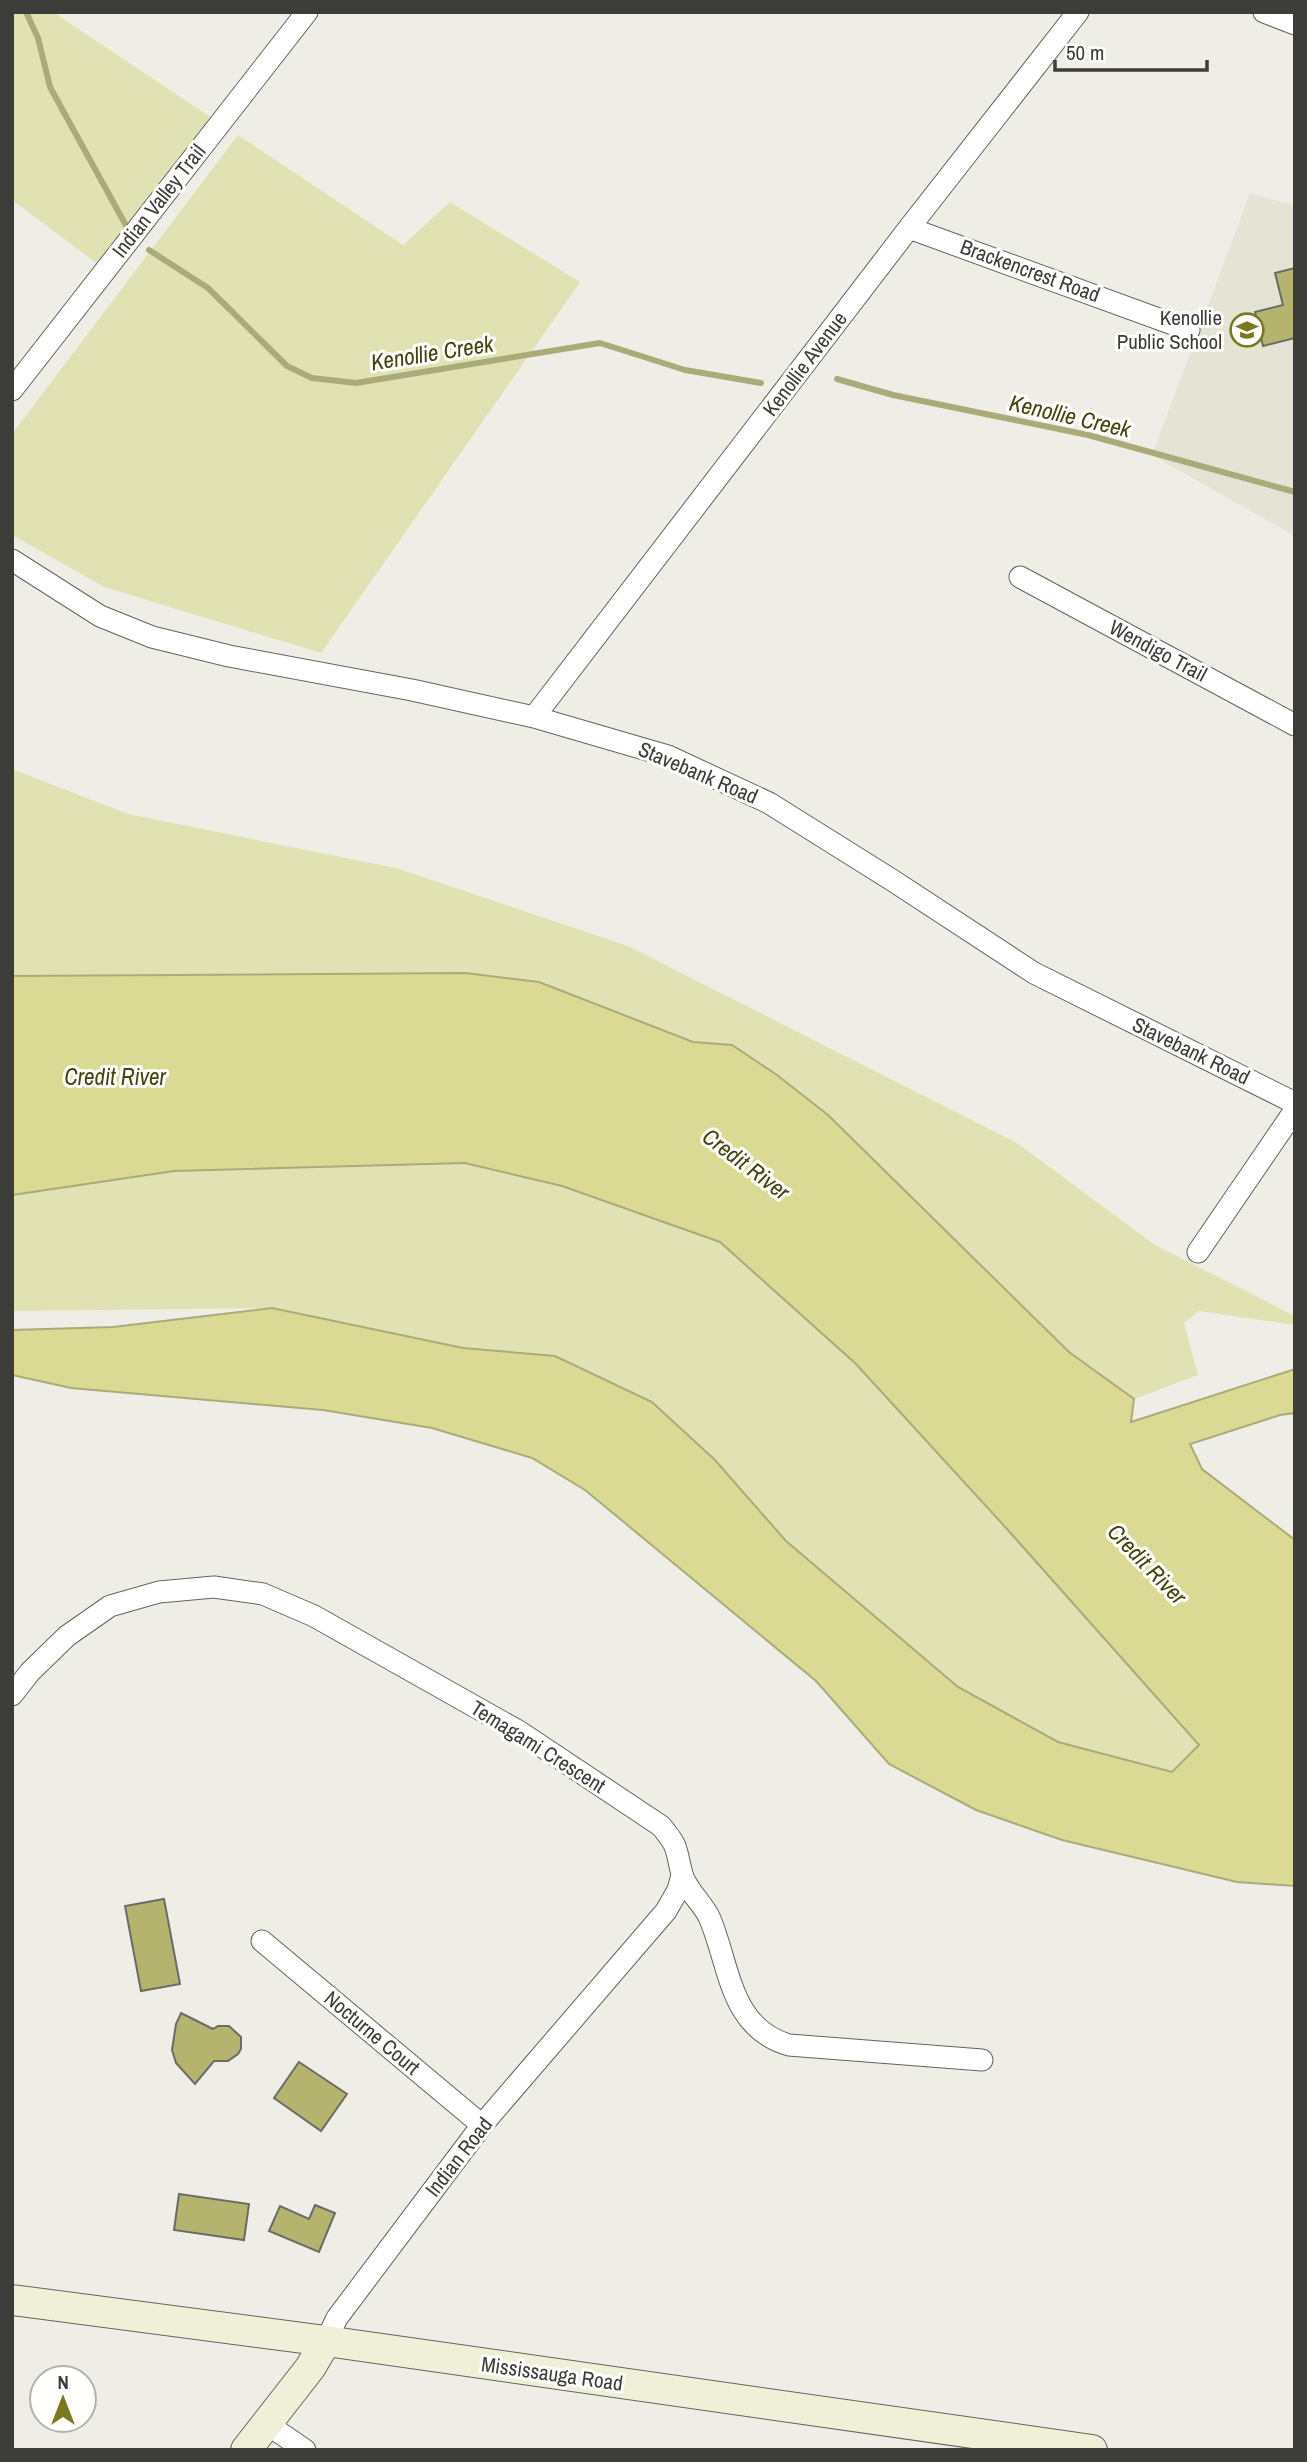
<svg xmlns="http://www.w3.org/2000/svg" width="1307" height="2462" font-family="'Archivo Narrow',sans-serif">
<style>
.built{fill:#e4e4d5}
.green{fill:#e1e2b3}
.water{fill:#dada94;stroke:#abab79;stroke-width:2}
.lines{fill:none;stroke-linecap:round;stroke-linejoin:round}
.stream{stroke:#abab79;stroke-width:6}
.building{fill:#b4b46f;stroke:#6b6c65;stroke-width:2}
.street-casing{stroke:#64645e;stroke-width:23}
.secondary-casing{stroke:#64645e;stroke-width:32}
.street{stroke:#fff;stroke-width:21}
.secondary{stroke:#f0f0d8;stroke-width:30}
.labels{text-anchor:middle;stroke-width:6;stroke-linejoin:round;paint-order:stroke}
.street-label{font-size:21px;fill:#3c3c39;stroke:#fffffe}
.poi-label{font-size:21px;fill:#3c3c39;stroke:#fffffe;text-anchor:end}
.water-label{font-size:23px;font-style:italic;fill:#45440e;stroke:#fffffe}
</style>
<rect width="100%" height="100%" fill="#eeeee6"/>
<path class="built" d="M 1250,193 L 1295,206 L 1295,536 L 1152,455 Z"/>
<path class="green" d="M 12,12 L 53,12 L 212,118 L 99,265 L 12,200 Z
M 238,135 L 403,245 L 450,202 L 580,282 L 321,653 L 104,587 L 12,535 L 12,434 Z
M 12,769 L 128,814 L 396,868 L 628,946 L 1017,1143 L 1155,1245 L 1295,1316 L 1295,1325 L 1199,1311 L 1184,1323 L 1198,1375 L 1134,1399 L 1069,1352 L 828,1115 L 777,1075 L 732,1045 L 693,1042 L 539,982 L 465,973 L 12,976 Z
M 465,1163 L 562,1186 L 720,1242 L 856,1364 L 1007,1529 L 1199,1745 L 1172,1772 L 1058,1742 L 958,1687 L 786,1541 L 715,1460 L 555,1356 L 463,1348 L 272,1308 L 12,1311 L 12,1195 L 174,1171 Z"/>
<path class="water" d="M 465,973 L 539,982 L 693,1042 L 732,1045 L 777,1075 L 828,1115 L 1069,1352 L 1134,1399 L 1131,1422 L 1295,1369 L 1295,1413 L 1280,1415 L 1190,1444 L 1202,1469 L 1295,1540 L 1295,1886 L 1237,1882 L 1062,1840 L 976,1810 L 889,1764 L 816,1681 L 585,1490 L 532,1458 L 432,1428 L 323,1410 L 71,1388 L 12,1375 L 12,1330 L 113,1327 L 272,1308 L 463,1348 L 555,1356 L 652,1402 L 715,1460 L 786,1541 L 958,1687 L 1058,1742 L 1172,1772 L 1199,1745 L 1007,1529 L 856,1364 L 720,1242 L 562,1186 L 465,1163 L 174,1171 L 12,1195 L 12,976 Z"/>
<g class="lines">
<path class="stream" d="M 26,12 L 38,38 L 50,87 L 129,231
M 149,250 L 208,288 L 287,366 L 312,378 L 356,383 L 600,343 L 685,370 L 761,383
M 837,379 L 893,395 L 1088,435 L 1295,492"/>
</g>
<path class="building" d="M 1295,268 L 1295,338 L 1263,346 L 1255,312 L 1283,305 L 1275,273 Z
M 164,1899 L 180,1984 L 141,1991 L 125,1906 Z
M 181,2013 L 213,2029 L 218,2026 L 229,2026 L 241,2037 L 241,2049 L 238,2054 L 228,2061 L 214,2061 L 195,2084 L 176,2063 L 172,2050 L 176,2024 Z
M 299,2062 L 347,2094 L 321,2131 L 274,2098 Z
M 179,2194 L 249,2204 L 244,2240 L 174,2230 Z
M 315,2205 L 335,2213 L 319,2252 L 269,2231 L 280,2206 L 309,2219 Z"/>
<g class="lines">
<defs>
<path id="street" d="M 1264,12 L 1295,24
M 909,228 L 1189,330
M 12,390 L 307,12
M 12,560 L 100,616 L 152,637 L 229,656 L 412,690 L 534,717 L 668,756 L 769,803 L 892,880 L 1034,973 L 1295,1103
M 1020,577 L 1295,725
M 534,717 L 909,228 L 1078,12
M 1198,1252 L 1295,1110
M 12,1695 L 30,1672 L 67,1636 L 110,1606 L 159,1592 L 214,1587 L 263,1594 L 314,1616 L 520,1732 L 661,1826 C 680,1849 675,1848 682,1874 C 686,1890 704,1904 710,1919 C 730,1967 730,2028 789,2045 L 982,2060
M 262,1941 L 482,2125
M 326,2341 L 337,2318 L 482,2125 L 666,1911 L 678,1890 L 682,1875
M 267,2424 L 305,2450"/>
<path id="secondary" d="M 12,2300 L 326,2341 L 1092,2450
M 246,2450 L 310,2368 L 326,2341"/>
</defs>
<use href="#street" class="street-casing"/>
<use href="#secondary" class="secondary-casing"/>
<use href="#street" class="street"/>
<use href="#secondary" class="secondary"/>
</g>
<defs>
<symbol id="school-ring" viewBox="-11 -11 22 22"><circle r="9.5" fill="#fffffe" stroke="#7a791f" stroke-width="1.5"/><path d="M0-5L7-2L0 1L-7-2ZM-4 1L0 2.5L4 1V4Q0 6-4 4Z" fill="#7a791f"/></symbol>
</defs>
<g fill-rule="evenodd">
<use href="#school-ring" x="1228" y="311" width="38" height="38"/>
</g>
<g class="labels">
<g class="street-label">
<text transform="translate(159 201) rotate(-52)" y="7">Indian Valley Trail</text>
<text transform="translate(1030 271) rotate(20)" y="7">Brackencrest Road</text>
<text transform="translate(805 364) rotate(-53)" y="7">Kenollie Avenue</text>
<text transform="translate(1158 651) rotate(28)" y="7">Wendigo Trail</text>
<text transform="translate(698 773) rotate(23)" y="7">Stavebank Road</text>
<text transform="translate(1191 1051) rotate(26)" y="7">Stavebank Road</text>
<text transform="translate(538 1747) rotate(32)" y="7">Temagami Crescent</text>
<text transform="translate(372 2033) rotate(40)" y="7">Nocturne Court</text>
<text transform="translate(459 2157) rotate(-52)" y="7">Indian Road</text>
<text transform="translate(552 2374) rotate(8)" y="7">Mississauga Road</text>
</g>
<g class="poi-label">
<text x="1222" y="325">Kenollie<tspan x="1222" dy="24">Public School</tspan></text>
</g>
<g class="water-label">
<text transform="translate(432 353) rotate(-9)" y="8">Kenollie Creek</text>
<text transform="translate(1070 416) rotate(13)" y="8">Kenollie Creek</text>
<text x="115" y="1085">Credit River</text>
<text transform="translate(746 1164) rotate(37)" y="8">Credit River</text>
<text transform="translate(1147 1564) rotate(46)" y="8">Credit River</text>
</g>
</g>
<rect width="1307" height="2462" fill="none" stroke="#3c3c39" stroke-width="28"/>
<g transform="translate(63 2399)"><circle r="33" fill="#fffffe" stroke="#b1b1af" stroke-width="2"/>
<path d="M0-5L12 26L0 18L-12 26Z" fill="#7a791f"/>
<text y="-10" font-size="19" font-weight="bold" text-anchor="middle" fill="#3c3c39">N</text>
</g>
<path d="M1055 60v10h152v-10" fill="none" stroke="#3c3c39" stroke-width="3.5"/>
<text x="1066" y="60" font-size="21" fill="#3c3c39" stroke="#fffffe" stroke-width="5" paint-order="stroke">50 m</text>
</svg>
